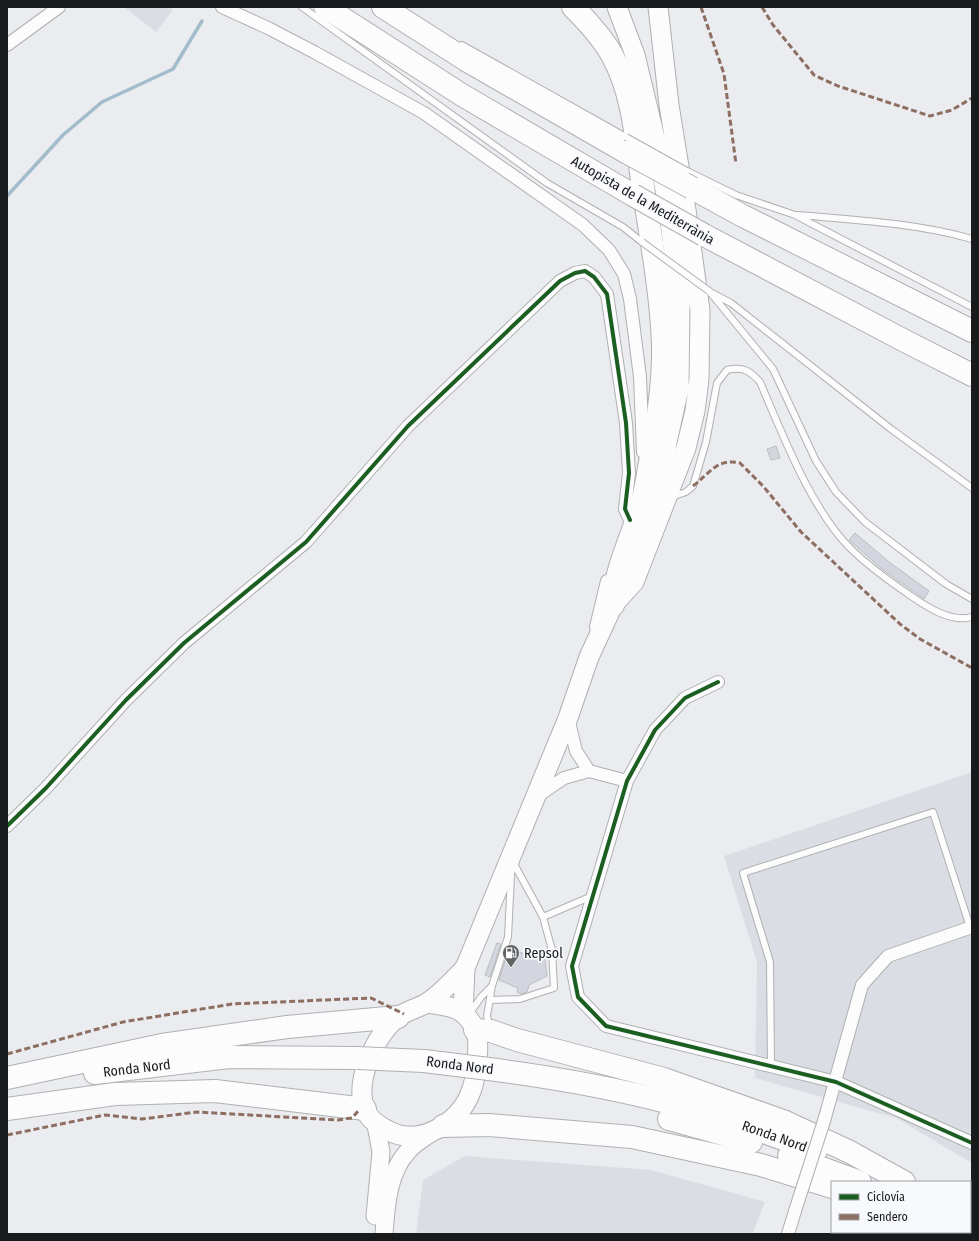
<svg xmlns="http://www.w3.org/2000/svg" width="979" height="1241" font-family="'Fira Sans Condensed',sans-serif">
<style>
.built{fill:#dbdde4}
.lines{fill:none;stroke-linecap:round;stroke-linejoin:round}
.stream{stroke:#a2bccb;stroke-width:3.5}
.building{fill:#d4d6df;stroke:#bdbdbf}
.lane-casing{stroke:#afb0b1;stroke-width:8}
.street-casing{stroke:#afb0b1;stroke-width:14}
.secondary-casing{stroke:#afb0b1;stroke-width:19}
.primary-casing{stroke:#afb0b1;stroke-width:21}
.highway-casing{stroke:#afb0b1;stroke-width:24}
.lane{stroke:#fcfcfd;stroke-width:6}
.street{stroke:#fcfcfd;stroke-width:12}
.secondary{stroke:#fcfcfd;stroke-width:17}
.primary{stroke:#fcfcfd;stroke-width:19}
.highway{stroke:#fcfcfd;stroke-width:22}
.lane-bridge-casing{stroke:#afb0b1;stroke-width:8;stroke-linecap:butt}
.street-bridge-casing{stroke:#afb0b1;stroke-width:14;stroke-linecap:butt}
.highway-bridge-casing{stroke:#afb0b1;stroke-width:24;stroke-linecap:butt}
.lane-bridge{stroke:#fcfcfd;stroke-width:6}
.street-bridge{stroke:#fcfcfd;stroke-width:12}
.highway-bridge{stroke:#fcfcfd;stroke-width:22}
.quiet{stroke:#8d6e63;stroke-width:3;stroke-dasharray:6 3;stroke-linecap:butt}
.cycleway-casing{stroke:#f7f9fd;stroke-width:6}
.cycleway{stroke:#1b5e20;stroke-width:4}
.labels{text-anchor:middle;stroke-width:3.5;stroke-linejoin:round;paint-order:stroke}
.street-label{font-size:14px;fill:#191a1b;stroke:#f7f9fd}
.poi-label{font-size:14px;fill:#191a1b;stroke:#f7f9fd;text-anchor:start}
</style>
<rect width="100%" height="100%" fill="#ebecef"/>
<path class="built" d="M 124,7 L 169,7 L 173,10 L 156,32 Z
M 972,772 L 972,1163 L 896,1118 L 755,1078 L 757,962 L 724,856 Z
M 465,1156 L 651,1170 L 765,1202 L 753,1233 L 757,1234 L 416,1234 L 423,1180 Z"/>
<g class="lines">
<path class="stream" d="M 7,196 L 63,135 L 102,102 L 173,69 L 202,21"/>
</g>
<path class="building" d="M 776,446 L 780,458 L 771,460 L 767,449 Z
M 855,533 L 889,562 L 929,591 L 924,599 L 882,569 L 849,540 Z
M 497,943 L 501,944 L 490,977 L 485,975 Z
M 509,948 L 533,957 L 544,951 L 547,976 L 529,985 L 527,992 L 521,994 L 517,992 L 518,988 L 499,980 Z"/>
<g class="lines">
<defs>
<path id="lane" d="M 302,7 L 547,183 L 623,227 L 642,242
M 462,45 L 626,137
M 687,171 L 736,195 L 795,215 L 972,307
M 798,215 C 856,220 915,223 972,239
M 709,291 L 773,369 L 816,461 L 836,492 L 865,522 L 946,584 L 972,599
M 712,293 L 731,303 L 891,429 L 972,488
M 671,497 L 686,492 L 693,486 L 706,442 L 717,383 L 727,370 C 743,366 750,371 760,382 C 782,433 810,507 849,547 C 868,566 889,581 911,596 C 927,607 951,623 972,617
M 543,917 L 592,896
M 491,1000 L 520,999 L 554,988 L 552,950 L 543,917 L 513,862
M 468,1016 L 481,997 L 492,986
M 490,1027 L 487,1016 L 492,986 L 508,937 L 511,876
M 771,1066 L 770,962 L 743,873 L 933,812 L 970,927"/>
<path id="street" d="M 222,7 L 268,28 L 314,52 L 424,113 L 583,225 L 609,250 L 624,274 L 630,299 L 640,377 L 643,452
M 7,45 L 59,7
M 596,627 L 607,581
M 718,682 L 685,698 L 655,730 L 627,781 L 572,966 L 578,997 L 606,1026 L 836,1082 L 972,1143
M 568,718 L 576,751 L 589,771
M 536,797 L 564,778 L 589,771 L 627,781
M 7,826 L 46,788 L 126,700 L 184,643 L 306,542 L 408,426 L 560,281 L 575,273 L 585,271 L 594,277 L 607,294 L 626,423 L 629,473 L 625,509 L 630,520
M 824,1121 L 862,985 L 888,956 L 972,927
M 788,1234 L 795,1211"/>
<path id="secondary" d="M 375,1216 L 381,1152 L 376,1125
M 384,1234 C 386,1207 388,1171 409,1150 C 415,1143 424,1138 431,1133"/>
<path id="primary" d="M 617,7 L 635,55 L 655,138 L 668,205 L 680,304 L 679,388 L 656,492 L 646,520
M 613,605 L 634,582 L 686,448 L 695,411 L 699,379 L 700,310 L 686,210 L 669,105 L 658,7
M 427,1003 C 438,1005 456,1006 464,1014 C 468,1018 473,1024 475,1029 C 481,1042 476,1081 470,1094 C 459,1123 419,1147 389,1131 C 379,1126 369,1120 365,1109 C 354,1082 375,1035 398,1017 C 406,1011 418,1008 427,1003 C 442,993 453,980 465,968 L 568,718 L 589,657 L 619,592
M 463,1013 L 465,968"/>
<g id="highway">
<path d="M 325,7 L 462,95 L 633,195"/>
<path d="M 383,7 L 466,60 L 626,152"/>
<path d="M 573,7 C 588,22 602,37 612,55 C 633,93 636,138 642,180 C 650,234 661,290 663,345 C 664,392 654,439 646,485 C 639,526 615,563 613,605"/>
<path d="M 692,188 L 743,216 L 972,331"/>
<path d="M 704,235 L 905,341 L 972,375"/>
<path d="M 475,1030 L 491,1031 L 517,1040 L 664,1079 L 783,1121 L 850,1152 L 904,1182"/>
<path id="s1" d="M 489,1069 C 543,1076 598,1085 651,1098 C 707,1111 762,1131 816,1151"/>
<path id="s2" d="M 95,1073 L 229,1057 L 357,1058"/>
<path d="M 7,1078 L 162,1045 L 287,1027 L 398,1017"/>
<path d="M 7,1109 L 115,1094 L 215,1091 L 365,1109"/>
<path d="M 669,1119 L 751,1142"/>
<path d="M 443,1126 L 489,1125 L 632,1137 L 761,1165 L 832,1187"/>
<path d="M 789,1156 L 860,1182"/>
<path d="M 970,1219 L 972,1220"/>
<path d="M 945,1232 L 950,1234"/>
</g>
</defs>
<use href="#lane" class="lane-casing"/>
<use href="#street" class="street-casing"/>
<use href="#secondary" class="secondary-casing"/>
<use href="#primary" class="primary-casing"/>
<use href="#highway" class="highway-casing"/>
<use href="#lane" class="lane"/>
<use href="#street" class="street"/>
<use href="#secondary" class="secondary"/>
<use href="#primary" class="primary"/>
<use href="#highway" class="highway"/>
<defs>
<path id="lane-bridge" d="M 626,137 L 687,171
M 642,242 L 709,291"/>
<path id="street-bridge" d="M 795,1211 L 824,1121"/>
<path id="highway-bridge" d="M 626,152 L 692,188
M 633,195 L 704,235
M 357,1058 L 424,1061 L 489,1069"/>
</defs>
<use href="#lane-bridge" class="lane-bridge-casing"/>
<use href="#street-bridge" class="street-bridge-casing"/>
<use href="#highway-bridge" class="highway-bridge-casing"/>
<use href="#lane-bridge" class="lane-bridge"/>
<use href="#street-bridge" class="street-bridge"/>
<use href="#highway-bridge" class="highway-bridge"/>
<path class="quiet" d="M 701,7 L 724,74 L 736,164
M 762,7 L 773,25 L 814,75 L 838,86 L 930,116 L 952,110 L 972,98
M 693,486 C 710,473 717,458 740,463 L 763,486 L 801,532 L 900,624 L 920,639 L 972,668
M 7,1054 L 123,1022 L 232,1004 L 371,998 L 404,1014
M 7,1135 L 105,1115 L 142,1119 L 197,1112 L 338,1120 L 352,1118 L 360,1109"/>
<defs>
<path id="cycleway" d="M 718,682 L 685,698 L 655,730 L 627,781 L 572,966 L 578,997 L 606,1026 L 836,1082 L 972,1143
M 7,826 L 46,788 L 126,700 L 184,643 L 306,542 L 408,426 L 560,281 L 575,273 L 585,271 L 594,277 L 607,294 L 626,423 L 629,473 L 625,509 L 630,520"/>
</defs>
<use href="#cycleway" class="cycleway-casing"/>
<use href="#cycleway" class="cycleway"/>
</g>
<defs>
<symbol id="fuel-pin" viewBox="-11 -11 22 30"><path d="M0 17L-7.5 6A9.5 9.5 0 1 1 7.5 6Z" fill="#626465" stroke="#f7f9fd"/><path d="M-5.5-6h7V0h2V4h1.3V-2.5L3-4.5l.8-.8L6-3V5H2.5V1h-1V6h-7ZM-4.2-4.7v3.2H.2V-4.7Z" fill="#fff"/></symbol>
</defs>
<g fill-rule="evenodd">
<use href="#fuel-pin" x="501" y="943" width="20" height="27"/>
</g>
<g class="labels">
<g class="street-label">
<text transform="translate(643 200) rotate(30)" y="5">Autopista de la Mediterrània</text>
<text transform="translate(460 1065) rotate(7)" y="5">Ronda Nord</text>
<text dy="5" stroke="none"><textPath href="#s2" startOffset="42">Ronda Nord</textPath></text>
<text dy="5" stroke="none"><textPath href="#s1" startOffset="294">Ronda Nord</textPath></text>
</g>
<g class="poi-label">
<text x="524" y="958">Repsol</text>
</g>
</g>
<rect width="979" height="1241" fill="none" stroke="#191a1b" stroke-width="16"/>
<rect x="831" y="1181" width="140" height="52" fill="#f7f9fd" stroke="#9ea0a3"/>
<rect x="839" y="1194" width="20" height="6" fill="#1b5e20" stroke="#9ea0a3"/>
<text x="867" y="1201" font-size="12" fill="#191a1b">Ciclovía</text>
<rect x="839" y="1214" width="20" height="6" fill="#8d6e63" stroke="#9ea0a3"/>
<text x="867" y="1221" font-size="12" fill="#191a1b">Sendero</text>
</svg>
